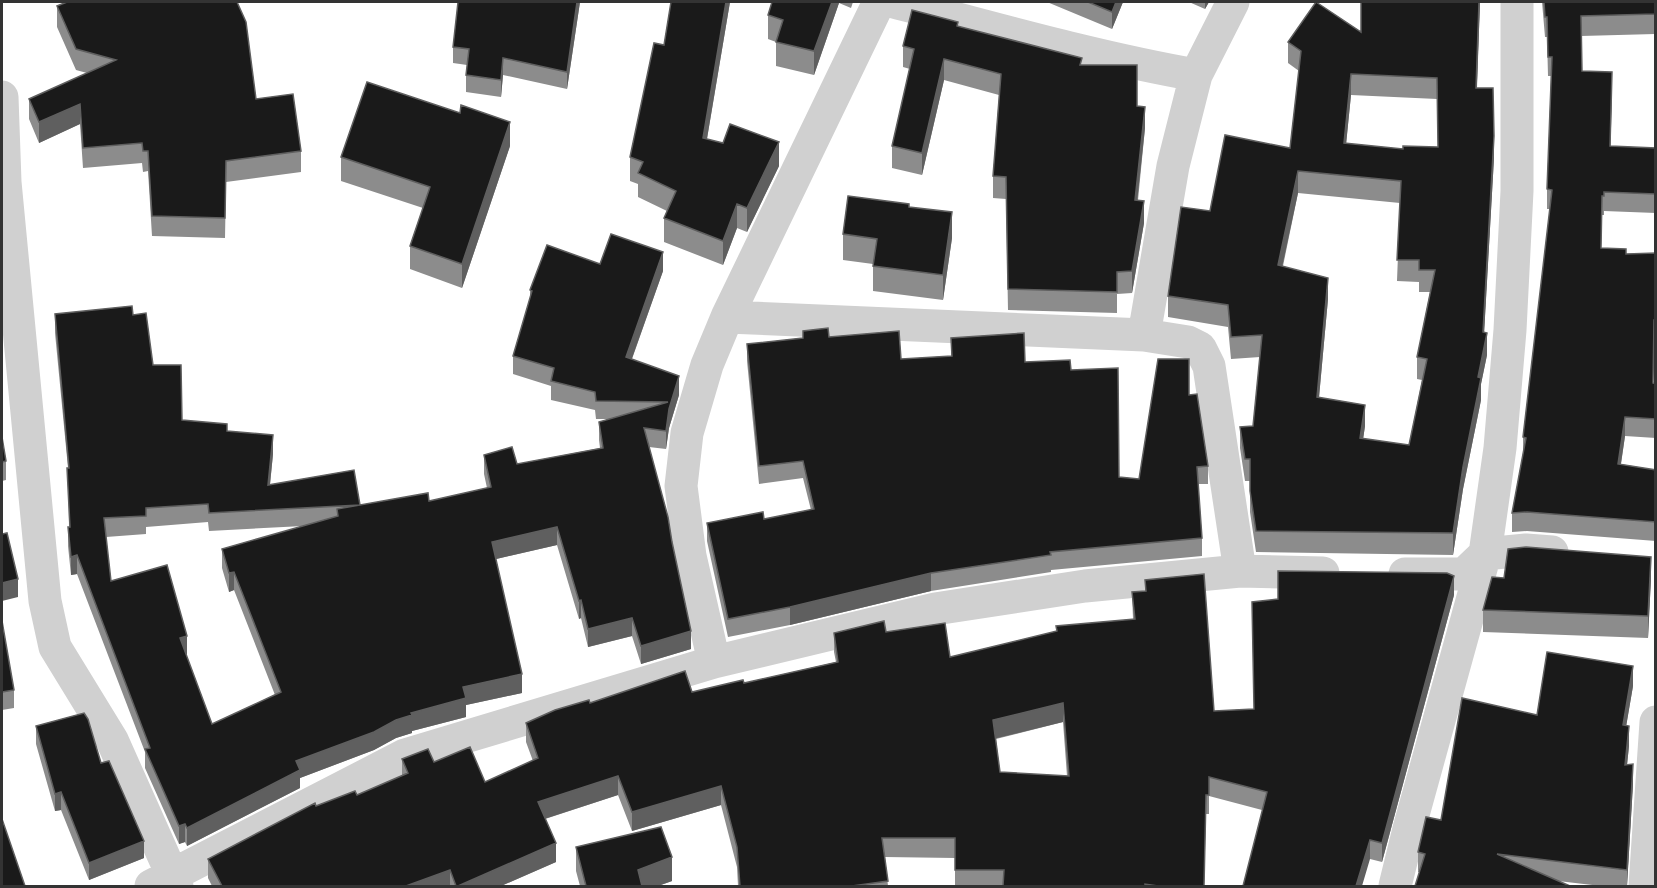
<svg xmlns="http://www.w3.org/2000/svg" width="1657" height="888" font-family="Rubik,sans-serif">
<style>
.lines{fill:none;stroke-linecap:round;stroke-linejoin:round}
.minor{stroke:#d0d0d0;stroke-width:33}
.wall{fill:#8c8c8c;fill-rule:evenodd}
.shaded-wall{fill:#5f5f5f}
.building{fill:#1a1a1a;stroke:#5f5f5f;stroke-width:1.5;fill-rule:evenodd}
</style>
<rect width="100%" height="100%" fill="#fff"/>
<g class="lines">
<path class="minor" d="M 894,2 C 994,28 1094,57 1196,75 L 1233,2
M 2,97 L 5,182 L 45,601 L 55,647 L 112,740 L 177,886
M 727,317 L 1144,335 L 1188,342 L 1200,348 L 1209,366 L 1240,571
M 1144,335 L 1173,166 L 1196,75
M 1405,574 L 1464,574 L 1485,554 L 1526,550 L 1552,552
M 714,662 L 690,556 L 681,486 L 687,433 L 707,365 L 727,317 L 879,2
M 151,886 L 405,755 L 714,662 L 935,609 L 1085,586 L 1240,571 L 1323,573
M 1395,886 L 1409,829 L 1485,554 L 1500,448 L 1510,330 L 1517,191 L 1517,2
M 1645,886 L 1656,722"/>
</g>
<path class="wall" d="M 64,2 L 237,2 L 256,99 L 301,151 L 301,172 L 226,182 L 225,238 L 152,236 L 148,171 L 143,172 L 142,163 L 83,168 L 80,124 L 39,143 L 29,119 L 29,99 L 87,73 L 76,70 L 57,27 L 57,6 L 65,2 Z
M 580,2 L 567,89 L 503,75 L 501,97 L 466,92 L 466,75 L 467,65 L 453,63 L 453,47 Z
M 671,2 L 730,2 L 707,139 L 779,166 L 747,232 L 737,228 L 723,265 L 664,242 L 664,218 L 667,211 L 638,197 L 638,184 L 630,181 L 630,157 L 664,45 Z
M 772,2 L 853,2 L 851,8 L 839,3 L 814,75 L 776,66 L 776,42 L 768,39 L 768,15 Z
M 1047,2 L 1123,2 L 1112,29 Z
M 1189,2 L 1209,2 L 1205,9 Z
M 1361,2 L 1480,2 L 1477,88 L 1494,158 L 1484,333 L 1487,355 L 1481,384 L 1481,400 L 1463,489 L 1453,555 L 1256,552 L 1250,512 L 1250,481 L 1245,481 L 1240,448 L 1240,427 L 1253,426 L 1260,357 L 1231,359 L 1228,327 L 1168,317 L 1168,296 L 1210,211 L 1290,148 L 1299,71 L 1288,63 L 1288,42 L 1361,32 ZM 1351,95 L 1437,99 L 1438,147 L 1403,149 L 1346,144 ZM 1298,193 L 1400,203 L 1397,281 L 1419,282 L 1419,292 L 1430,292 L 1417,357 L 1417,379 L 1422,380 L 1409,445 L 1363,439 L 1365,426 L 1319,397 L 1328,299 L 1283,266 Z
M 1542,2 L 1656,2 L 1656,55 L 1655,34 L 1581,36 L 1582,71 L 1612,91 L 1610,146 L 1656,148 L 1656,213 L 1604,211 L 1604,215 L 1602,215 L 1601,248 L 1626,254 L 1656,253 L 1656,339 L 1654,339 L 1653,384 L 1656,384 L 1656,438 L 1625,436 L 1621,464 L 1656,470 L 1656,541 L 1527,531 L 1512,532 L 1512,513 L 1523,453 L 1523,437 L 1550,209 L 1547,209 L 1547,189 L 1551,76 L 1548,76 L 1547,37 L 1545,37 Z
M 958,26 L 1082,65 L 1137,106 L 1145,128 L 1138,200 L 1144,223 L 1132,293 L 1117,294 L 1117,313 L 1008,310 L 1006,199 L 993,198 L 993,176 L 999,95 L 944,80 L 922,175 L 892,168 L 892,146 L 910,69 L 903,67 L 903,46 Z
M 510,146 L 462,288 L 410,269 L 410,246 L 423,208 L 341,181 L 341,157 Z
M 909,207 L 952,238 L 943,300 L 873,291 L 873,264 L 843,260 L 843,234 Z
M 600,264 L 663,271 L 632,359 L 679,395 L 669,428 L 666,449 L 649,447 L 672,542 L 691,649 L 641,664 L 632,636 L 588,647 L 581,618 L 579,619 L 557,545 L 496,559 L 522,693 L 466,705 L 466,717 L 412,731 L 412,733 L 396,738 L 374,750 L 300,778 L 300,788 L 187,846 L 185,842 L 179,844 L 145,768 L 145,752 L 77,574 L 71,575 L 68,546 L 68,527 L 69,527 L 68,468 L 55,333 L 55,314 L 133,315 L 153,365 L 182,420 L 227,431 L 273,454 L 270,485 L 360,505 L 429,501 L 487,488 L 484,474 L 484,455 L 517,464 L 600,448 L 599,440 L 599,422 L 608,419 L 596,419 L 595,410 L 551,400 L 551,386 L 513,374 L 513,356 L 530,298 L 530,290 ZM 208,522 L 209,531 L 303,526 L 222,549 L 222,568 L 229,592 L 234,590 L 275,695 L 212,724 L 186,654 L 187,654 L 111,581 L 106,537 L 146,534 L 146,527 Z
M 803,331 L 829,337 L 901,359 L 951,356 L 951,338 L 1025,362 L 1071,370 L 1119,477 L 1139,479 L 1189,395 L 1208,466 L 1208,484 L 1198,484 L 1202,538 L 1202,556 L 1051,570 L 1051,572 L 931,591 L 790,625 L 728,637 L 707,541 L 707,523 L 764,519 L 811,510 L 803,478 L 759,484 L 747,361 L 747,344 L 803,338 Z
M 2,437 L 6,461 L 6,480 L 2,481 Z
M 1651,578 L 1648,638 L 1483,632 L 1483,610 Z
M 1145,580 L 1214,711 L 1254,709 L 1454,595 L 1382,862 L 1370,859 L 1262,810 L 1209,796 L 1209,814 L 1206,814 L 1204,886 L 955,886 L 955,858 L 885,857 L 888,886 L 738,886 L 737,867 L 721,805 L 632,831 L 618,795 L 545,819 L 556,862 L 501,886 L 212,886 L 208,878 L 208,859 L 316,806 L 357,795 L 402,776 L 402,759 L 434,762 L 485,782 L 533,761 L 526,742 L 526,723 L 590,703 L 692,692 L 744,683 L 836,662 L 834,652 L 834,633 L 886,632 L 950,657 L 1133,619 L 1132,592 L 1145,591 ZM 1063,722 L 1067,776 L 1000,772 L 996,739 Z
M 2,621 L 14,690 L 14,708 L 2,710 Z
M 1633,686 L 1626,726 L 1629,746 L 1627,765 L 1633,784 L 1627,886 L 1601,886 L 1558,881 L 1418,872 L 1418,852 L 1441,820 L 1537,715 Z
M 36,726 L 101,763 L 144,858 L 89,880 L 61,810 L 55,811 L 36,744 Z
M 576,847 L 672,881 L 658,886 L 580,886 L 576,871 Z"/>
<path class="shaded-wall" d="M 577,2 L 580,2 L 567,89 L 567,72 Z
M 726,2 L 730,2 L 703,162 L 703,138 Z
M 832,2 L 839,2 L 839,3 L 814,75 L 814,51 Z
M 1116,2 L 1123,2 L 1112,29 L 1112,12 Z
M 1205,2 L 1209,2 L 1205,9 Z
M 1479,2 L 1480,2 L 1476,110 L 1476,88 Z
M 503,58 L 503,75 L 501,97 L 501,80 Z
M 944,59 L 944,80 L 922,175 L 922,153 Z
M 1612,72 L 1612,91 L 1610,166 L 1610,146 Z
M 1351,74 L 1351,95 L 1344,165 L 1344,143 Z
M 80,104 L 80,124 L 39,143 L 39,122 Z
M 1145,107 L 1145,128 L 1135,221 L 1135,200 Z
M 510,122 L 510,146 L 462,288 L 462,264 Z
M 1494,136 L 1494,158 L 1483,353 L 1487,333 L 1487,355 L 1481,384 L 1481,400 L 1463,489 L 1453,555 L 1453,533 L 1478,377 L 1483,332 Z
M 779,142 L 779,166 L 747,232 L 747,208 Z
M 1298,171 L 1298,193 L 1278,286 L 1278,265 Z
M 1144,201 L 1144,223 L 1132,293 L 1132,271 Z
M 737,204 L 737,228 L 723,265 L 723,241 Z
M 952,212 L 952,238 L 943,300 L 943,275 Z
M 663,252 L 663,271 L 626,375 L 626,357 Z
M 1328,278 L 1328,299 L 1317,419 L 1317,397 Z
M 679,376 L 679,395 L 669,428 L 666,449 L 666,431 L 669,409 Z
M 1365,405 L 1365,426 L 1360,460 L 1360,438 Z
M 1625,417 L 1625,436 L 1618,483 L 1618,464 Z
M 273,435 L 273,454 L 268,503 L 268,485 Z
M 557,527 L 557,545 L 492,560 L 492,542 Z
M 77,555 L 77,574 L 71,575 L 71,557 Z
M 1651,557 L 1651,578 L 1648,638 L 1648,616 Z
M 234,572 L 234,590 L 229,592 L 229,573 Z
M 931,573 L 931,591 L 790,625 L 790,607 Z
M 1454,576 L 1454,595 L 1382,862 L 1382,843 Z
M 18,579 L 18,597 L 2,601 L 2,583 Z
M 581,600 L 581,618 L 579,619 L 579,601 Z
M 632,618 L 632,636 L 588,647 L 588,629 Z
M 691,631 L 691,649 L 641,664 L 641,646 Z
M 187,636 L 187,654 L 180,656 L 180,638 Z
M 1633,666 L 1633,686 L 1623,745 L 1623,725 Z
M 522,674 L 522,693 L 466,705 L 466,717 L 412,731 L 412,733 L 396,738 L 374,750 L 300,778 L 300,788 L 187,846 L 187,828 L 296,761 L 396,720 L 463,687 Z
M 1063,703 L 1063,722 L 993,739 L 993,720 Z
M 1629,726 L 1629,746 L 1625,784 L 1625,765 Z
M 1633,764 L 1633,784 L 1627,886 L 1627,870 Z
M 618,776 L 618,795 L 538,821 L 538,802 Z
M 721,786 L 721,805 L 632,831 L 632,812 Z
M 61,792 L 61,810 L 55,811 L 55,794 Z
M 185,824 L 185,842 L 179,844 L 179,826 Z
M 1370,840 L 1370,859 L 1362,886 L 1356,886 Z
M 144,841 L 144,858 L 89,880 L 89,863 Z
M 556,843 L 556,862 L 501,886 L 458,886 Z
M 672,857 L 672,881 L 658,886 L 638,886 L 638,870 Z
M 450,870 L 450,886 L 406,886 Z"/>
<path class="building" d="M 67,2 L 237,2 L 246,22 L 256,99 L 293,94 L 301,151 L 226,161 L 225,218 L 152,216 L 148,151 L 143,151 L 142,143 L 83,148 L 80,104 L 39,122 L 29,99 L 116,60 L 76,49 L 57,6 Z
M 458,2 L 577,2 L 567,72 L 503,58 L 501,80 L 466,75 L 469,49 L 453,47 Z
M 671,2 L 726,2 L 703,138 L 723,143 L 730,124 L 779,142 L 747,208 L 737,204 L 723,241 L 664,218 L 676,191 L 638,173 L 643,162 L 630,157 L 654,43 L 664,45 Z
M 772,2 L 832,2 L 814,51 L 776,42 L 783,20 L 768,15 Z
M 1088,2 L 1116,2 L 1112,12 Z
M 1316,2 L 1361,32 L 1361,2 L 1479,2 L 1476,88 L 1493,88 L 1494,136 L 1483,332 L 1487,333 L 1478,377 L 1481,378 L 1463,467 L 1453,533 L 1256,531 L 1250,491 L 1250,459 L 1245,459 L 1240,427 L 1253,426 L 1262,335 L 1231,337 L 1228,305 L 1168,296 L 1181,207 L 1210,211 L 1225,135 L 1290,148 L 1301,51 L 1288,42 ZM 1351,74 L 1437,78 L 1438,147 L 1403,146 L 1403,149 L 1344,143 ZM 1298,171 L 1401,181 L 1397,260 L 1419,260 L 1419,270 L 1435,270 L 1417,357 L 1427,359 L 1409,445 L 1360,438 L 1365,405 L 1317,397 L 1328,278 L 1278,265 Z
M 1544,2 L 1656,2 L 1656,35 L 1655,14 L 1581,16 L 1582,71 L 1612,72 L 1610,146 L 1656,148 L 1656,194 L 1604,192 L 1604,196 L 1602,196 L 1601,248 L 1626,249 L 1626,254 L 1656,253 L 1656,320 L 1654,320 L 1653,383 L 1656,384 L 1656,419 L 1625,417 L 1618,464 L 1656,470 L 1656,522 L 1527,512 L 1512,513 L 1526,438 L 1523,437 L 1552,190 L 1547,189 L 1552,57 L 1548,57 L 1547,17 L 1545,17 Z
M 912,10 L 958,22 L 957,26 L 1082,58 L 1080,65 L 1137,65 L 1137,106 L 1145,107 L 1135,200 L 1144,201 L 1132,271 L 1117,272 L 1117,292 L 1008,289 L 1006,177 L 993,176 L 1001,74 L 944,59 L 922,153 L 892,146 L 914,49 L 903,46 Z
M 367,82 L 460,113 L 461,105 L 510,122 L 462,264 L 410,246 L 430,187 L 341,157 Z
M 848,196 L 909,204 L 909,207 L 952,212 L 943,275 L 873,266 L 877,239 L 843,234 Z
M 611,234 L 663,252 L 626,357 L 679,376 L 669,409 L 666,431 L 644,428 L 668,517 L 672,542 L 691,631 L 641,646 L 632,618 L 588,629 L 581,600 L 579,601 L 557,527 L 492,542 L 522,674 L 463,687 L 466,698 L 411,713 L 412,715 L 396,720 L 374,732 L 296,761 L 300,770 L 187,828 L 185,824 L 179,826 L 145,749 L 150,748 L 77,555 L 71,557 L 68,527 L 70,527 L 67,468 L 69,468 L 55,314 L 132,306 L 133,315 L 146,313 L 153,365 L 181,365 L 182,420 L 227,424 L 227,431 L 273,435 L 268,485 L 354,470 L 360,505 L 209,513 L 208,504 L 146,508 L 146,516 L 104,518 L 111,581 L 167,565 L 187,636 L 180,638 L 212,724 L 281,692 L 234,572 L 229,573 L 222,549 L 338,516 L 337,509 L 428,493 L 429,501 L 491,487 L 484,455 L 512,447 L 517,464 L 603,448 L 599,422 L 668,402 L 596,401 L 595,392 L 551,381 L 554,368 L 513,356 L 532,291 L 530,290 L 547,245 L 600,264 Z
M 828,328 L 829,337 L 899,331 L 901,359 L 952,356 L 951,338 L 1024,333 L 1025,362 L 1070,360 L 1071,370 L 1118,368 L 1119,477 L 1139,479 L 1158,359 L 1189,359 L 1189,395 L 1197,394 L 1208,466 L 1197,467 L 1202,538 L 1050,552 L 1051,555 L 931,573 L 790,607 L 728,619 L 707,523 L 763,512 L 764,519 L 814,509 L 803,461 L 759,466 L 747,344 L 803,338 L 803,331 Z
M 2,437 L 6,461 L 2,462 Z
M 7,533 L 18,579 L 2,583 L 2,534 Z
M 1526,547 L 1651,557 L 1648,616 L 1483,610 L 1492,577 L 1504,578 L 1508,549 Z
M 1278,571 L 1447,573 L 1454,576 L 1382,843 L 1370,840 L 1356,886 L 1243,886 L 1267,792 L 1209,777 L 1209,795 L 1206,795 L 1204,886 L 1158,886 L 1145,884 L 1145,886 L 1003,886 L 1004,870 L 955,870 L 955,838 L 882,838 L 888,881 L 852,886 L 740,886 L 737,847 L 721,786 L 632,812 L 618,776 L 538,802 L 556,843 L 458,886 L 456,886 L 450,870 L 406,886 L 222,886 L 208,859 L 315,803 L 316,806 L 355,791 L 357,795 L 408,773 L 402,759 L 428,749 L 434,762 L 470,747 L 485,782 L 538,758 L 526,723 L 555,710 L 589,700 L 590,703 L 685,671 L 692,692 L 743,680 L 744,683 L 838,662 L 834,633 L 884,621 L 886,632 L 945,623 L 950,657 L 1057,631 L 1056,626 L 1135,619 L 1132,592 L 1146,591 L 1145,580 L 1204,574 L 1214,711 L 1254,709 L 1252,602 L 1278,599 ZM 1063,703 L 1069,776 L 1000,772 L 993,720 Z
M 2,621 L 14,690 L 2,692 Z
M 1547,652 L 1633,666 L 1623,725 L 1629,726 L 1625,765 L 1633,764 L 1627,870 L 1497,854 L 1570,886 L 1415,886 L 1425,854 L 1418,852 L 1426,817 L 1441,820 L 1462,698 L 1537,715 Z
M 84,713 L 88,719 L 101,763 L 109,761 L 144,841 L 89,863 L 61,792 L 55,794 L 36,726 Z
M 2,819 L 25,886 L 2,886 Z
M 661,827 L 672,857 L 638,870 L 642,886 L 586,886 L 576,847 Z"/>
<rect width="1657" height="888" fill="none" stroke="#333333" stroke-width="6"/>
</svg>
